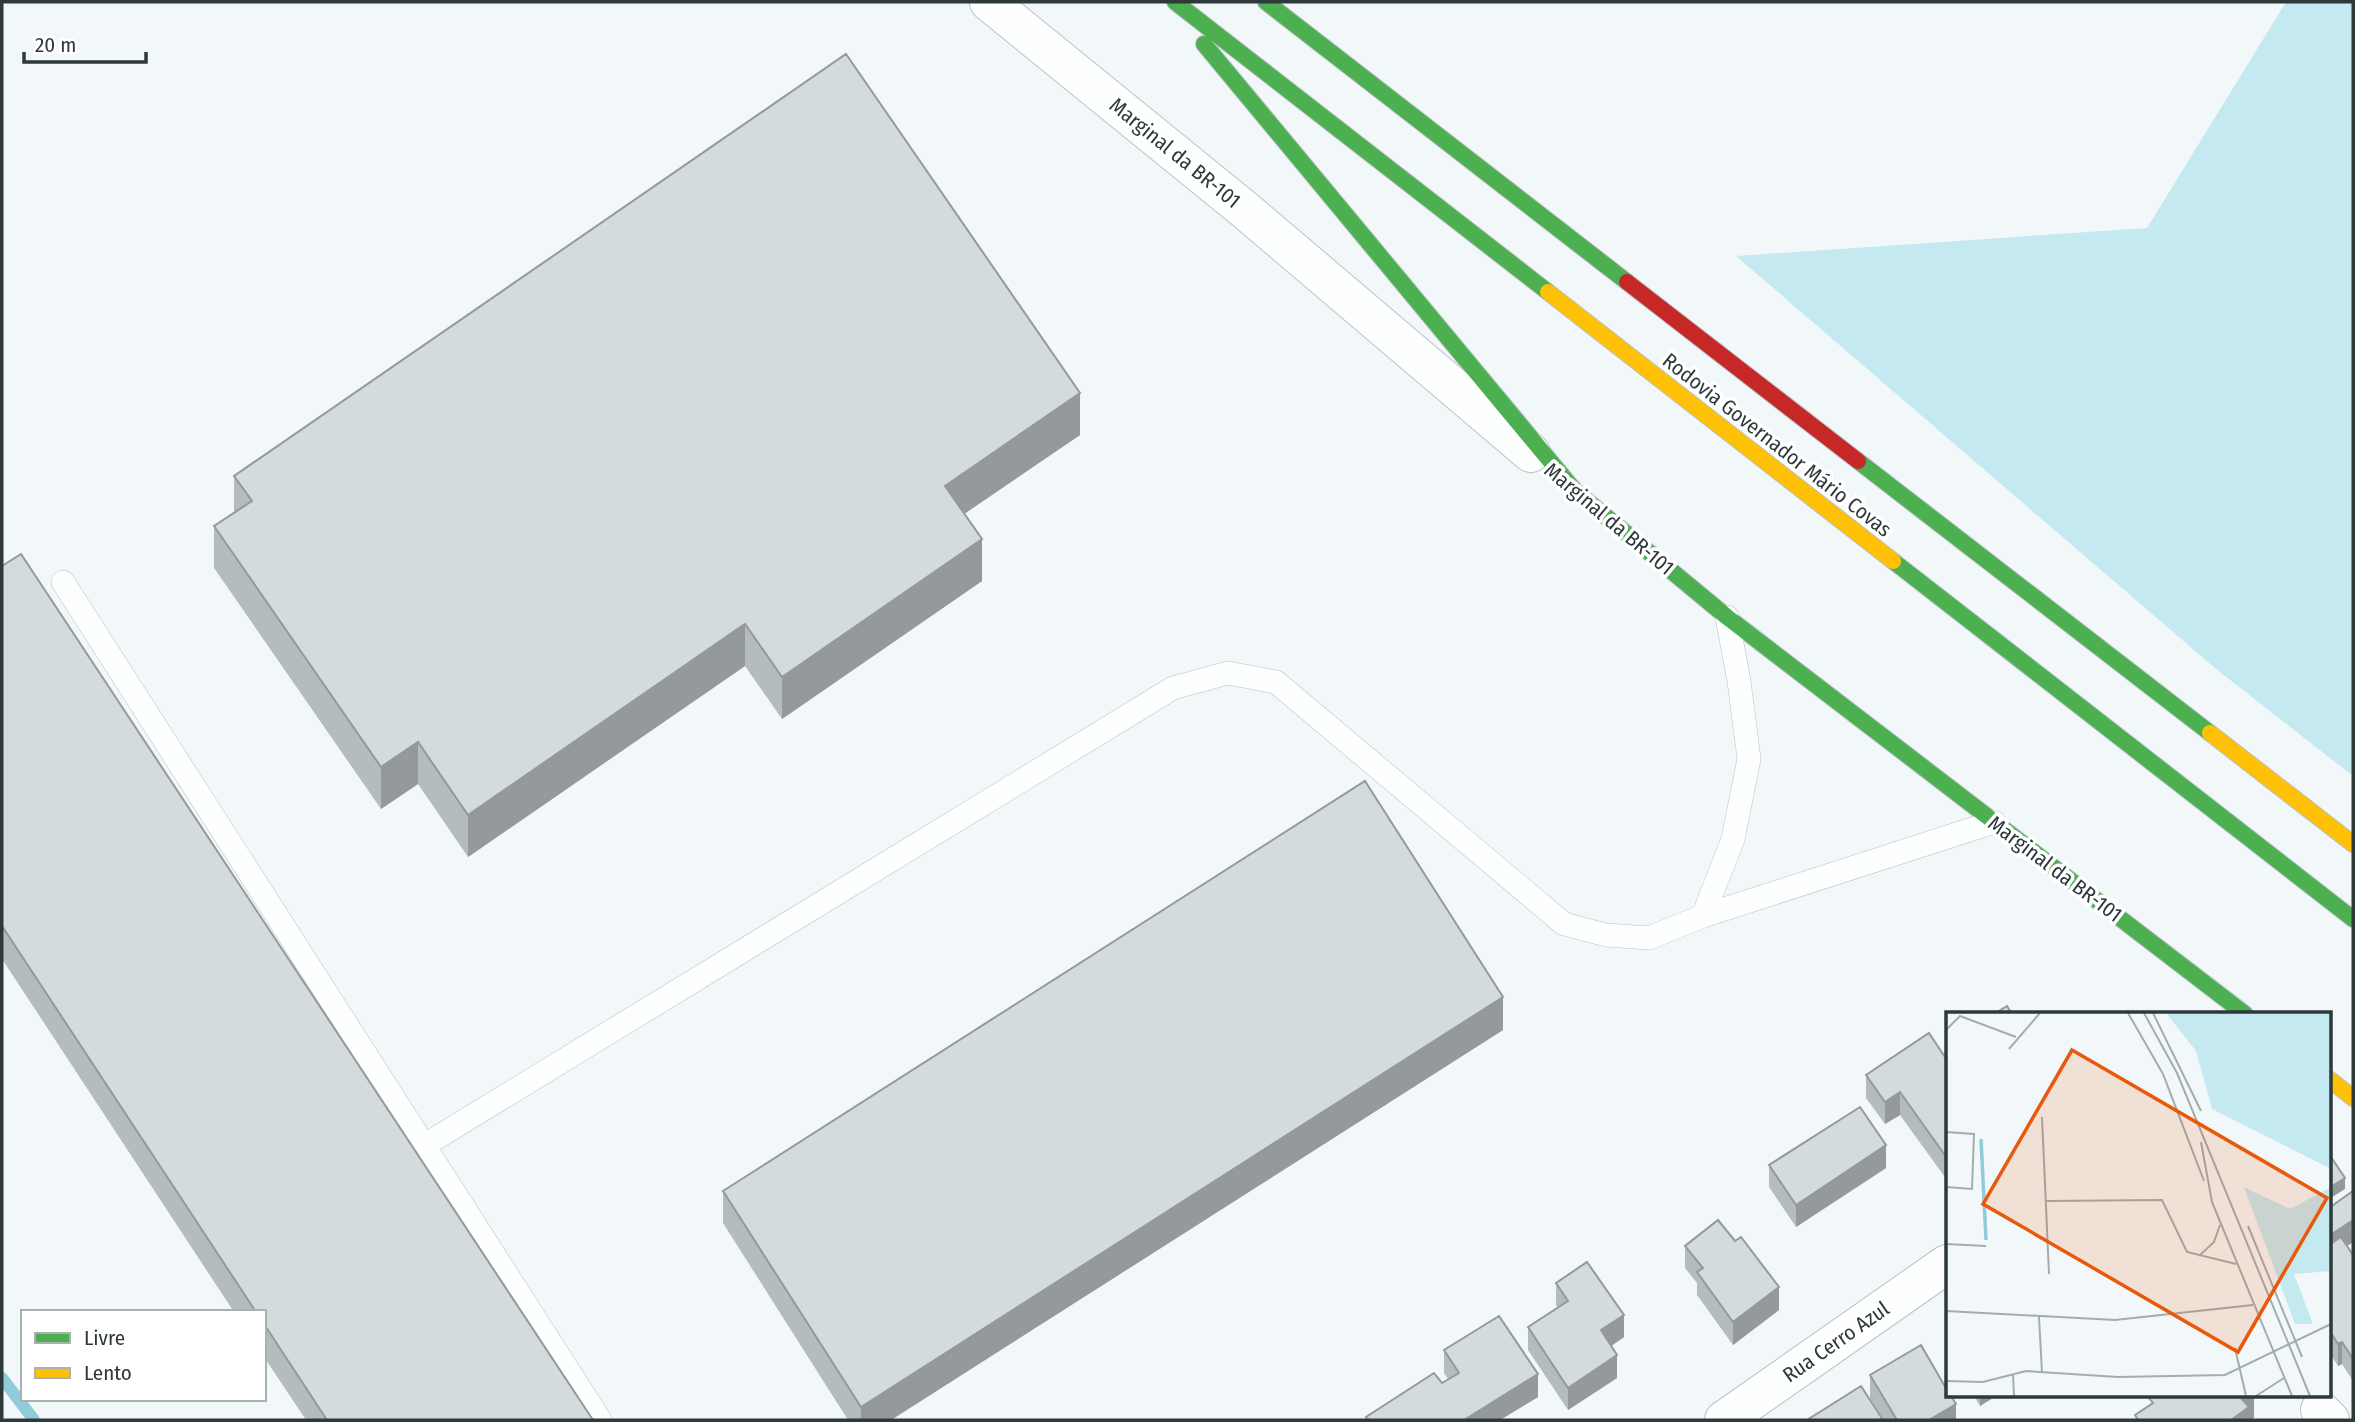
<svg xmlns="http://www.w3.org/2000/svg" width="2355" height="1422" font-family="'Fira Sans Condensed',sans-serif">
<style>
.green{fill:#c4e9f1}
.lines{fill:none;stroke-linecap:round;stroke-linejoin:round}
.stream{stroke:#91cbd8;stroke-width:12}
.lane-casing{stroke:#bac2c4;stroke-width:24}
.street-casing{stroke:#bac2c4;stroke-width:40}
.fast-casing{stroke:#bac2c4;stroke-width:18}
.slow-casing{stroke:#bac2c4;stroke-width:18}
.jam-casing{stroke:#bac2c4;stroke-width:18}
.lane{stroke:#fdfefe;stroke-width:23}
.street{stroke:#fdfefe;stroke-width:38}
.fast{stroke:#4caf50;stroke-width:16}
.slow{stroke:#ffc107;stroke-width:16}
.jam{stroke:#c62828;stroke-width:16}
.wall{fill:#b5bcbe}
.shaded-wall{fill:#94999b}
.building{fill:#d3dbdd;stroke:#94999b;stroke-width:2}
.labels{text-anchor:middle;stroke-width:7;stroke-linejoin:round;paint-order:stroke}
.street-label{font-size:21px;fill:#2d393b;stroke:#fff}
.inset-river{fill:none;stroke:#91cbd8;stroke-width:3.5}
.inset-road{fill:none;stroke:#a3acae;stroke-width:2}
.view{fill:#e8590c;fill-opacity:0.15;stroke:#e8590c;stroke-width:3.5}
.inset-edge{fill:none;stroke:#2d393b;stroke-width:3.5}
</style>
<rect width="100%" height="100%" fill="#f2f8fa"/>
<path class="green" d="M 2286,2 L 2353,2 L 2353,776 L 2216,669 L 1736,256 L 2147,228 Z"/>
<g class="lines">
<path class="stream" d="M 2,1378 L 34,1420"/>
<defs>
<path id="lane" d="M 63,582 L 600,1420
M 1703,916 L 1733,839 L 1749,759 L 1739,681 L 1727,617
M 425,1145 L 1173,688 L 1228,673 L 1276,682 L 1564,924 L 1606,935 L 1649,938 L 1703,916 L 1994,822"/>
<path id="street" d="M 989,2 L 1245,210 L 1531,453
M 2320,1410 L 2330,1420
M 1724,1420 L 1947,1264"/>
<path id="fast" d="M 1175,2 L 1548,292
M 1266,2 L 1627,282
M 1204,44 L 1575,491
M 1858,461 L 2210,733
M 1575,491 L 1727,617 L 2245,1014
M 1893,561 L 2353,919"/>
<path id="slow" d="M 1548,292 L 1893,561
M 2210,733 L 2353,844
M 2329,1079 L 2353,1098"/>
<path id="jam" d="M 1627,282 L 1858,461"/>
</defs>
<use href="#lane" class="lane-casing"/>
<use href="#street" class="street-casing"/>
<use href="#fast" class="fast-casing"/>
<use href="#slow" class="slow-casing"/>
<use href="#jam" class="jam-casing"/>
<use href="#lane" class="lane"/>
<use href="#street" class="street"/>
<use href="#fast" class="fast"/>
<use href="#slow" class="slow"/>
<use href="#jam" class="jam"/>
</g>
<path class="wall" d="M 1080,435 L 964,514 L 982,581 L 782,719 L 745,666 L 468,857 L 418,784 L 381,809 L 214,568 L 214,526 L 234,513 L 234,476 Z
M 2,566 L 593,1420 L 306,1420 L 264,1357 L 264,1312 L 234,1312 L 2,959 Z
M 1503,1030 L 891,1420 L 848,1420 L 723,1223 L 723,1191 Z
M 1947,1056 L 1947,1180 L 1900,1115 L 1885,1124 L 1866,1098 L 1866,1075 Z
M 1769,1165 L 1886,1168 L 1796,1227 L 1769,1187 Z
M 2353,1191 L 2353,1242 L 2347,1246 L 2353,1255 L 2353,1381 L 2342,1364 L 2338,1366 L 2329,1352 L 2329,1208 Z
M 1735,1241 L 1779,1310 L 1733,1345 L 1697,1295 L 1697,1283 L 1685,1268 L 1685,1246 Z
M 1556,1283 L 1624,1337 L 1611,1346 L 1617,1378 L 1568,1410 L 1528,1350 L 1528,1327 L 1558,1308 L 1556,1305 Z
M 1444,1350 L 1538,1397 L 1500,1420 L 1366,1420 L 1366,1417 L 1442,1383 L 1448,1379 L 1444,1373 Z
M 1870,1375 L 1956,1420 L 1884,1420 L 1870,1398 Z
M 1974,1396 L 1996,1396 L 1980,1406 Z"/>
<path class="shaded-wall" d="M 1080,393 L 1080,435 L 945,527 L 945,486 Z
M 982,539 L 982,581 L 782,719 L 782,677 Z
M 745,624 L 745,666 L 468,857 L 468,815 Z
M 418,742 L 418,784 L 381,809 L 381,767 Z
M 1503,997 L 1503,1030 L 891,1420 L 861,1420 L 861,1407 Z
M 1900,1092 L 1900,1115 L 1885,1124 L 1885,1102 Z
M 1886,1145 L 1886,1168 L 1796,1227 L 1796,1205 Z
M 2345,1178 L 2345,1189 L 2329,1199 L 2329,1188 Z
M 2353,1220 L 2353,1242 L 2329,1258 L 2329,1236 Z
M 1779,1287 L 1779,1310 L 1733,1345 L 1733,1322 Z
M 1624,1315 L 1624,1337 L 1601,1353 L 1601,1330 Z
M 2342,1342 L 2342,1364 L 2338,1366 L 2338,1344 Z
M 1617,1355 L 1617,1378 L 1568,1410 L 1568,1388 Z
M 1538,1374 L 1538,1397 L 1500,1420 L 1464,1420 Z
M 1980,1396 L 1996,1396 L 1980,1406 Z
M 2242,1396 L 2254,1396 L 2254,1418 L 2251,1420 L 2231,1420 L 2240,1397 Z
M 1956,1404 L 1956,1420 L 1929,1420 Z"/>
<path class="building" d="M 846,54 L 1080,393 L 945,486 L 982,539 L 782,677 L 745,624 L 468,815 L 418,742 L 381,767 L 214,526 L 252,501 L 234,476 Z
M 21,554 L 593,1420 L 327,1420 L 264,1324 L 264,1312 L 256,1312 L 2,926 L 2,566 Z
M 1365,781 L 1503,997 L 861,1407 L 723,1191 Z
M 2007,1006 L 2012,1014 L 1994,1014 Z
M 1929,1033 L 1945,1057 L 1947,1056 L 1947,1158 L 1900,1092 L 1885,1102 L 1866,1075 Z
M 1860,1107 L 1886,1145 L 1796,1205 L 1769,1165 Z
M 2329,1154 L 2345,1178 L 2329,1188 Z
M 2353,1191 L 2353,1220 L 2329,1236 L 2329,1208 Z
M 1718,1220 L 1735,1241 L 1741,1237 L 1779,1287 L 1733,1322 L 1697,1272 L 1703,1268 L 1685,1246 Z
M 2341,1237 L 2353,1255 L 2353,1359 L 2342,1342 L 2338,1344 L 2329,1330 L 2329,1245 Z
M 1587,1262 L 1624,1315 L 1601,1330 L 1617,1355 L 1568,1388 L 1528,1327 L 1568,1301 L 1556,1283 Z
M 1499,1316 L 1538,1374 L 1464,1420 L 1368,1420 L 1366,1417 L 1434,1373 L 1442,1383 L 1459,1373 L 1444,1350 Z
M 1921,1345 L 1947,1390 L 1947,1396 L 1951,1396 L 1956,1404 L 1929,1420 L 1897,1420 L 1870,1375 Z
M 1861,1386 L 1883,1420 L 1807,1420 Z
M 2152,1396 L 2242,1396 L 2240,1397 L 2249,1407 L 2231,1420 L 2138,1420 L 2135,1415 L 2153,1403 L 2149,1398 Z"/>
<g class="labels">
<g class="street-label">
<text transform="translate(1175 153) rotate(39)" y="7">Marginal da BR-101</text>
<text transform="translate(1777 445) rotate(38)" y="7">Rodovia Governador Mário Covas</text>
<text transform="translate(1609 519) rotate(40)" y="7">Marginal da BR-101</text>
<text transform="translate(2055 869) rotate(37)" y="7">Marginal da BR-101</text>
<text transform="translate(1836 1342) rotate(-35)" y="7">Rua Cerro Azul</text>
</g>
</g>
<g transform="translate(1946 1012)">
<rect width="385" height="385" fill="#f2f8fa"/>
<path d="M 220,1 L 385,1 L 385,157 L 266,97 L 250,39 ZM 298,175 L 344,197 L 385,175 L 385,259 L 348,262 L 367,312 L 349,312 Z" fill="#c4e9f1"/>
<path class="inset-river" d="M 35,127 L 40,228"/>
<path class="inset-road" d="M 182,1 L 217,62 L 258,169M 198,1 L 231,61 L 364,384M 207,1 L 255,99M 0,18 L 14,4 L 70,25M 63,37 L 94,1M 96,105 L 103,262M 0,120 L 28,122 L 26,177 L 0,175M 255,130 L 266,190M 100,189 L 216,188 L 241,240 L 290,252M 266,190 L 346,384M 302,214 L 356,345M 0,232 L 40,234M 253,244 L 268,230 L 274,213M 0,299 L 169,308 L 307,293M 93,305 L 96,360M 289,336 L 300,384M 67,362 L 68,384M 0,369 L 37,370 L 80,359 L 172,365 L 279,363 L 385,312M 310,384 L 338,366"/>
<path class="view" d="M 126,38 L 381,186 L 292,340 L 37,192 Z"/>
<rect width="385" height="385" class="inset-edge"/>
</g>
<rect width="2355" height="1422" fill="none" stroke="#2d393b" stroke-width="7"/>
<rect x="21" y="1310" width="245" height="91" fill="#ffffff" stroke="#abb0b1" stroke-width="2"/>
<rect x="35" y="1333" width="35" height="10" fill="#4caf50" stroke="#abb0b1" stroke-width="2"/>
<text x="84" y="1345" font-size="21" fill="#2d393b">Livre</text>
<rect x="35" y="1368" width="35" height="10" fill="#ffc107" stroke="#abb0b1" stroke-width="2"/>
<text x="84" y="1380" font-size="21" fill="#2d393b">Lento</text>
<path d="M24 52v10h122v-10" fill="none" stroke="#2d393b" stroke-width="3.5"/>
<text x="35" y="52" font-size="21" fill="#2d393b" stroke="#ffffff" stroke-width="5" paint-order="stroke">20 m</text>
</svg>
